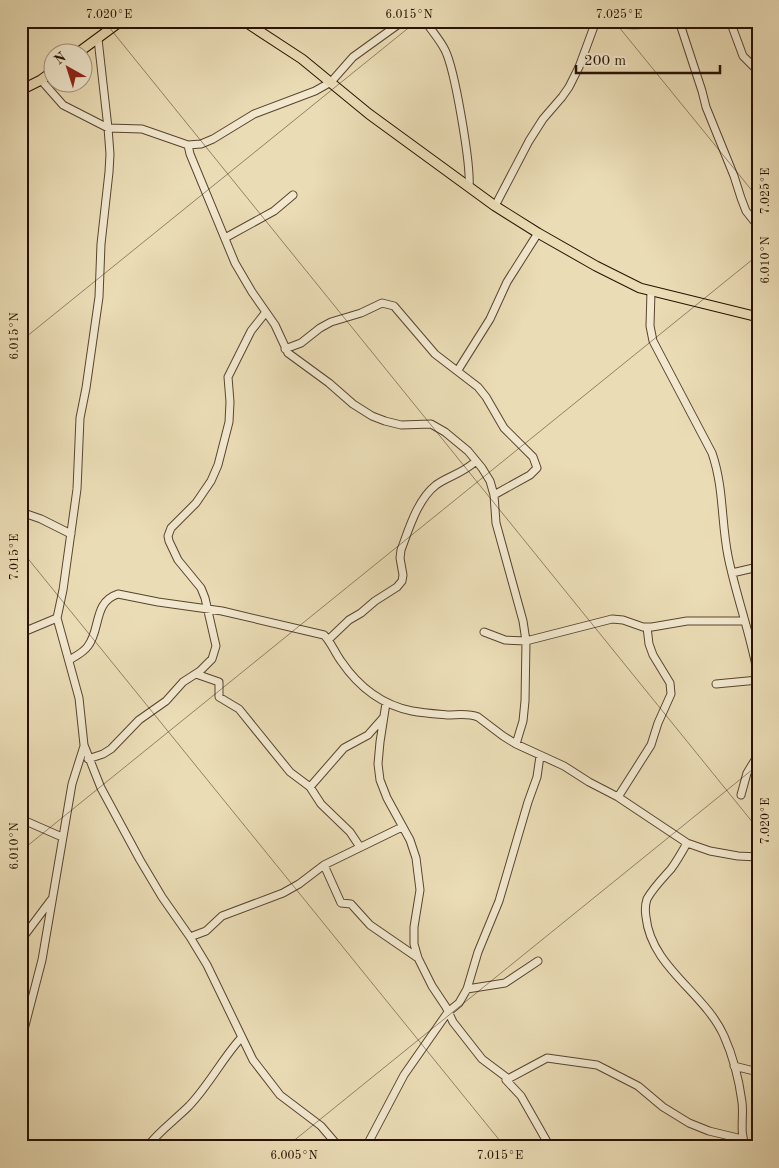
<svg xmlns="http://www.w3.org/2000/svg" width="779" height="1168" font-family="'Old Standard TT',serif">
<style>
.lines{fill:none;stroke-linecap:round;stroke-linejoin:round}
.minor-casing{stroke:#59442d;stroke-width:9}
.major-casing{stroke:#291100;stroke-width:11}
.minor{stroke:#f1e8cf;stroke-width:7}
.major{stroke:#eadcb5;stroke-width:9}
.ticks{fill:none;stroke:#291100;stroke-width:1;stroke-opacity:0.45}
.neatline{fill:none;stroke:#291100;stroke-width:2}
.ticks-label{font-size:12px;text-anchor:middle;fill:#291100}
</style>
<rect width="100%" height="100%" fill="#eadcb5"/>
<filter id="stains"><feTurbulence type="fractalNoise" baseFrequency=".004" numOctaves="4"/><feColorMatrix values="0 0 0 0 .2 0 0 0 0 .09 0 0 0 0 .02 0 0 0 .5 -.17"/></filter>
<radialGradient id="worn" r=".72"><stop offset=".6" stop-color="#630" stop-opacity="0"/><stop offset="1" stop-color="#630" stop-opacity=".3"/></radialGradient>
<g class="lines">
<defs>
<path id="minor" d="M 425,21 C 432,31 440,40 445,50 C 455,70 471,165 469,187
M 600,21 C 623,26 645,26 668,21
M 679,21 L 702,91 L 706,107 L 734,176 L 741,198 L 746,211 L 758,226
M 730,21 L 743,56 L 758,71
M 98,39 L 108,128 L 110,154 L 109,172 L 101,244 L 99,297 L 86,388 L 80,418 L 77,489 L 63,590 L 57,618 L 79,698 L 84,745 L 101,788 L 140,860 L 162,897 L 190,937 L 207,965 L 253,1060 L 280,1095 L 321,1126 L 339,1147
M 41,80 L 63,105 L 108,128 L 142,129 L 188,145 L 201,144 L 213,139 L 254,114 L 315,91 L 331,82 L 353,57 L 403,21
M 188,145 L 190,154 L 235,263 L 252,292 L 275,325 L 288,353 L 329,383 L 353,404 L 372,416 L 385,421 L 401,425 L 431,424 L 445,432 L 468,451 L 482,468 L 490,481 L 494,495 L 496,523 L 523,621 L 526,641 L 525,701 L 523,721 L 516,744
M 495,206 L 529,141 L 543,119 L 562,97 L 569,87 L 579,67 L 596,21
M 225,238 L 274,211 L 293,195
M 651,291 L 650,326 L 653,341 L 712,453 C 724,488 721,521 728,556 C 736,596 751,635 758,676
M 285,349 L 301,343 L 320,328 L 331,322 L 361,313 L 382,303 L 394,306 L 435,354 L 478,387 L 486,397 L 504,428 L 533,457 L 537,468 L 530,475 L 494,495
M 458,370 L 490,319 L 507,282 L 538,233
M 21,512 L 41,519 L 71,534
M 732,573 L 758,567
M 484,632 L 505,640 L 526,641 L 612,619 L 623,620 L 643,627 L 652,627 L 687,621 L 744,621
M 21,633 L 57,618
M 328,640 L 349,620 L 361,613 L 375,601 L 397,587 L 402,581 L 403,575 L 400,558 L 401,550 C 409,529 417,500 436,485 C 450,475 462,474 476,461
M 69,660 C 76,656 83,653 88,646 C 101,629 93,602 118,594 L 158,602 L 222,611 L 324,635 C 331,642 335,653 341,661 C 358,686 382,705 412,711 C 423,713 436,714 447,715 C 458,715 468,713 478,717 L 503,736 L 516,744 L 564,766 L 589,782 L 618,797 L 687,843 L 710,851 L 738,856 L 758,857
M 196,674 L 219,682 L 219,697 L 239,709 L 290,772 L 310,787 L 321,804 L 350,832 L 360,847
M 716,684 L 758,680
M 386,703 L 380,742 L 378,764 L 380,780 L 387,798 L 410,840 L 416,858 L 420,890 L 414,927 L 414,944 L 418,958 L 432,986 L 446,1007 L 453,1022 L 482,1059 L 506,1077 L 506,1080 L 521,1096 L 550,1147
M 88,759 L 103,754 L 111,749 L 139,720 L 166,701 L 183,682 L 200,671 L 212,659 L 216,646 L 205,598 L 201,588 L 178,560 L 169,541 L 168,536 L 171,528 L 196,503 L 211,481 L 218,465 L 229,422 L 230,402 L 228,377 L 251,331 L 266,312
M 310,787 L 344,748 L 368,735 L 383,718
M 741,795 L 747,773 L 758,755
M 618,797 L 651,745 L 658,723 L 671,694 L 670,683 L 653,655 L 649,644 L 647,627
M 21,819 L 62,837
M 687,843 C 682,852 677,861 671,869 C 663,878 653,888 647,899 C 645,905 645,911 646,917 C 651,967 705,993 724,1036 C 733,1056 739,1080 742,1102 C 744,1117 739,1132 746,1147
M 324,865 L 341,903 L 351,904 L 370,925 L 418,958
M 190,937 L 206,931 L 222,916 L 283,893 L 299,884 L 324,865 L 402,827
M 21,940 L 51,900
M 467,989 L 505,983 L 538,961
M 21,1041 L 42,960 L 72,784 L 84,746
M 734,1066 L 758,1072
M 506,1080 L 547,1058 L 597,1065 L 638,1086 L 663,1107 L 689,1123 L 709,1131 L 742,1139
M 147,1147 C 159,1131 175,1120 189,1106 C 209,1085 222,1059 241,1038
M 366,1147 L 404,1075 L 448,1012 L 459,1003 L 467,989 L 478,952 L 499,901 L 528,802 L 537,777 L 540,756"/>
<path id="major" d="M 244,21 L 302,59 L 369,114 L 495,206 L 538,233 L 596,266 L 640,288 L 758,317
M 79,52 L 121,21
M 21,90 L 41,80 L 52,72"/>
</defs>
<use href="#minor" class="minor-casing"/>
<use href="#major" class="major-casing"/>
<use href="#minor" class="minor"/>
<use href="#major" class="major"/>
</g>
<path class="ticks" d="M 104,21 L 758,829M 614,21 L 758,198M 21,341 L 417,21M 21,550 L 505,1147M 21,851 L 758,255M 286,1147 L 758,765"/>
<rect width="779" height="1168" fill="none" stroke="#eadcb5" stroke-width="55"/>
<g transform="translate(68 68) rotate(321)"><circle r="24" fill="#f1e8cf" stroke="#a1927c"/>
<path d="M0-4L9 19L0 12L-9 19Z" fill="#8f2418"/>
<text y="-8" font-size="14" font-weight="bold" text-anchor="middle" fill="#291100">N</text>
</g>
<path d="M576 65v8h144v-8" fill="none" stroke="#291100" stroke-width="2.5"/>
<text x="584" y="65" font-size="15" fill="#291100" stroke="#f1e8cf" stroke-width="4" paint-order="stroke">200 m</text>
<rect x="28" y="28" width="724" height="1112" class="neatline"/>
<g class="ticks-label">
<text x="109" y="18">7.020°E</text>
<text x="409" y="18">6.015°N</text>
<text x="619" y="18">7.025°E</text>
<text transform="translate(765 191) rotate(-90)" y="4">7.025°E</text>
<text transform="translate(765 260) rotate(-90)" y="4">6.010°N</text>
<text transform="translate(14 336) rotate(-90)" y="4">6.015°N</text>
<text transform="translate(14 557) rotate(-90)" y="4">7.015°E</text>
<text transform="translate(765 821) rotate(-90)" y="4">7.020°E</text>
<text transform="translate(14 846) rotate(-90)" y="4">6.010°N</text>
<text x="294" y="1159">6.005°N</text>
<text x="500" y="1159">7.015°E</text>
</g>
<rect width="100%" height="100%" filter="url(#stains)"/>
<rect width="100%" height="100%" fill="url(#worn)"/>
</svg>
